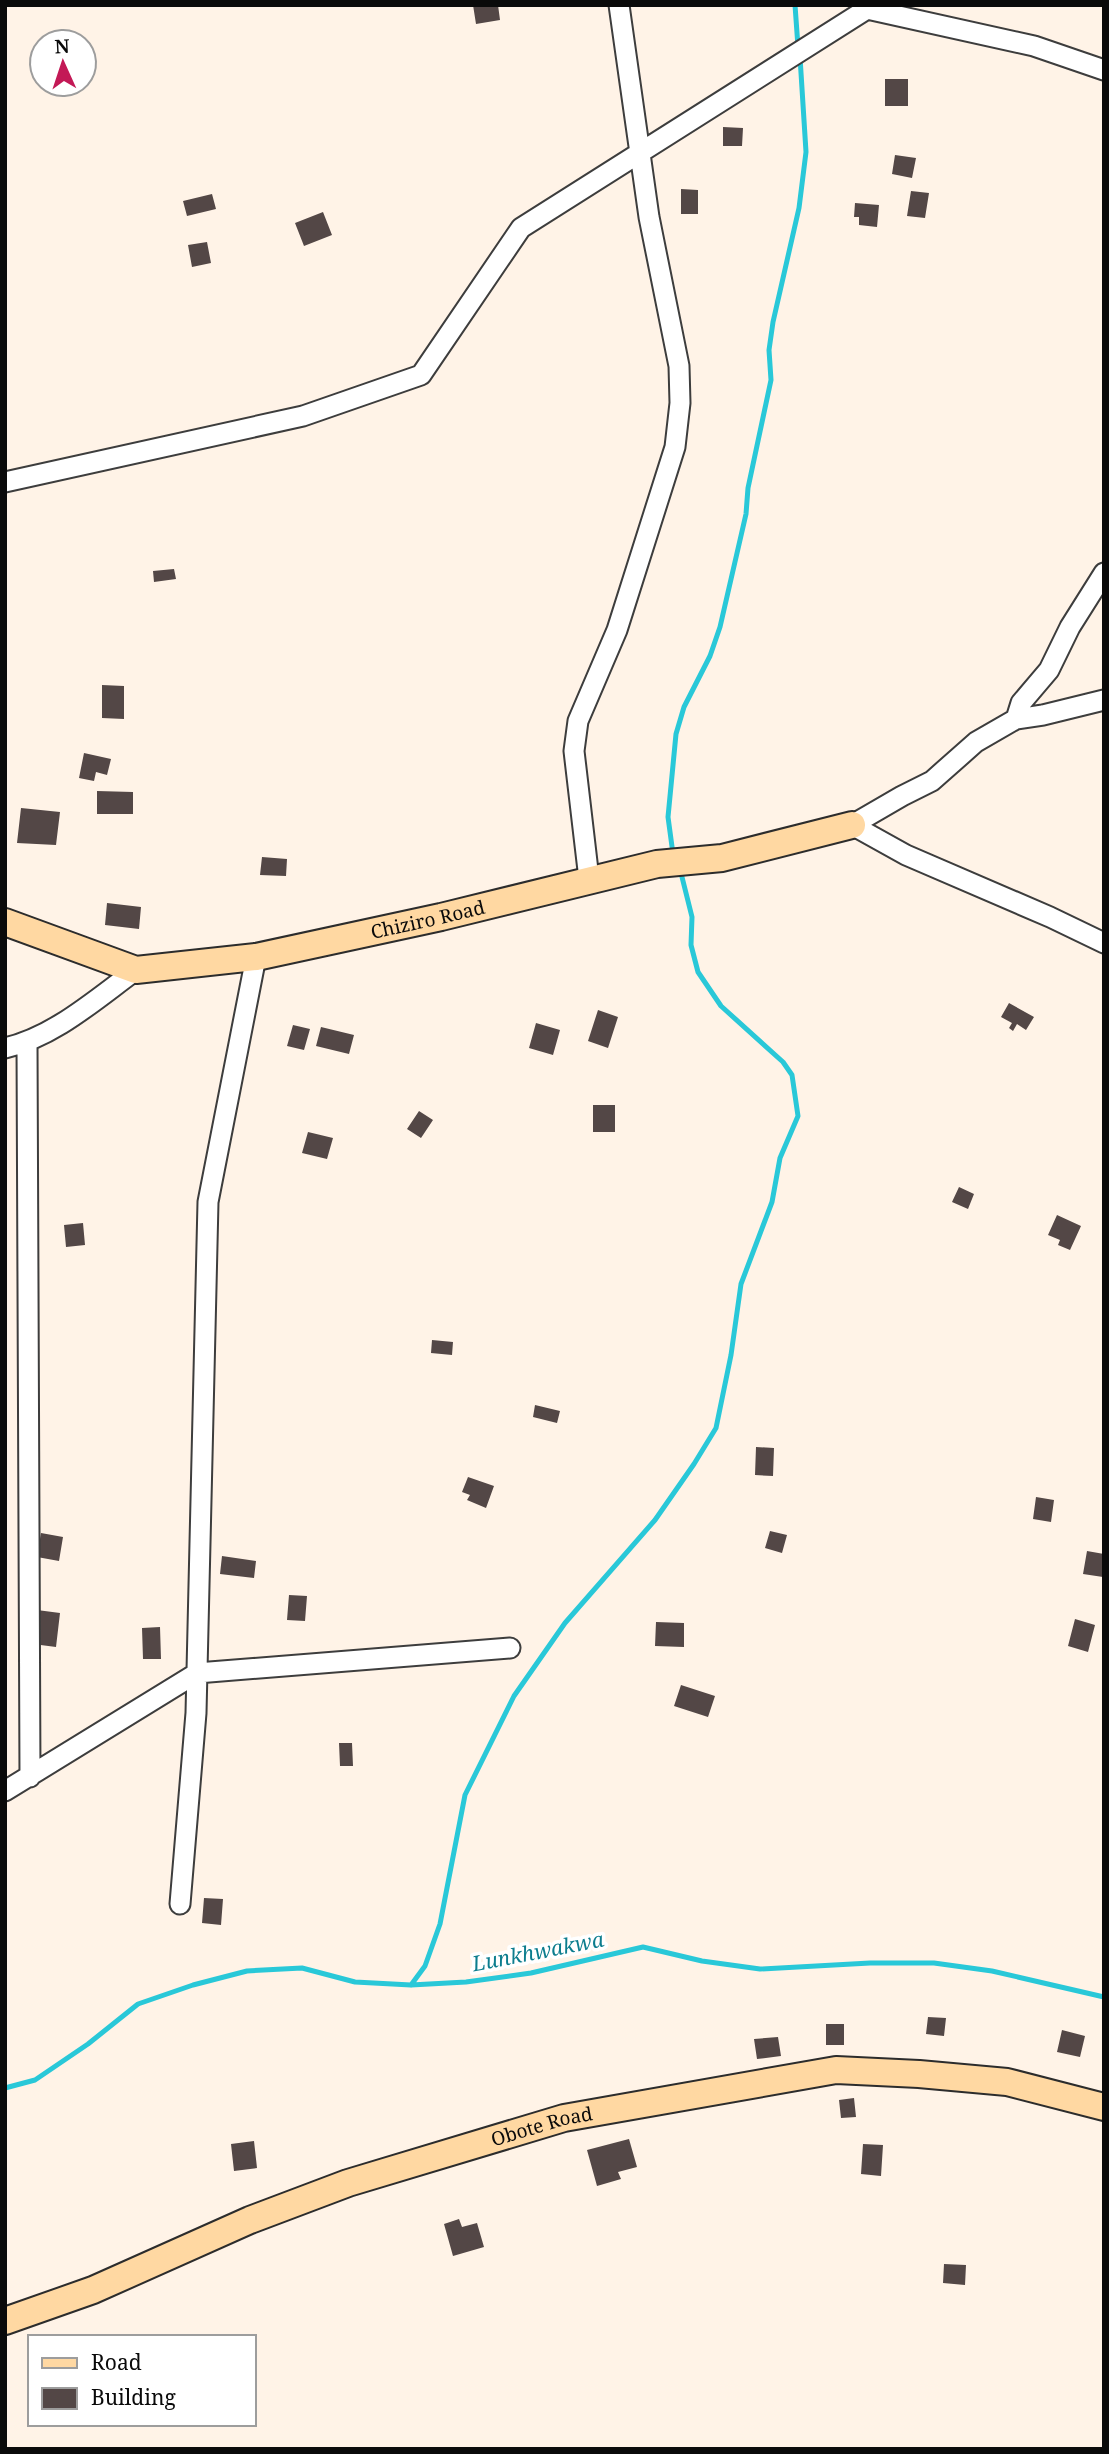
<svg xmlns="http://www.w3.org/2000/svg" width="1109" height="2454" font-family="'Noto Serif',serif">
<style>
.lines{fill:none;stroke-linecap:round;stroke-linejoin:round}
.stream{stroke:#29c8d8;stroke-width:5}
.building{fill:#534746}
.street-casing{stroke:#3d3d3d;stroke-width:23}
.secondary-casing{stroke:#2c2c2c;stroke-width:30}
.street{stroke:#fff;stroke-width:19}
.secondary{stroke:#ffd8a2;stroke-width:26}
.labels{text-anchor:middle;stroke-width:7;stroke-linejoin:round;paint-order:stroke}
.street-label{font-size:19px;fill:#0a0a0a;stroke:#fff}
.water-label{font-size:21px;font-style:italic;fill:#0c7d8e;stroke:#fff}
</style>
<rect width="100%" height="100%" fill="#fff3e7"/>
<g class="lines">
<path class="stream" d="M 795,5 L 798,47
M 673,854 L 668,817 L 676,734 L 684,707 L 710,656 L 720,627 L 746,514 L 748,488 L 771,380 L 769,350 L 773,322 L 799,208 L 806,152 L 800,57
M 411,1985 L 425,1966 L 440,1924 L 465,1795 L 514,1696 L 565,1623 L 655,1520 L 694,1464 L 716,1428 L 731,1355 L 741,1284 L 772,1202 L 780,1158 L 798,1116 L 792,1075 L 783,1062 L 721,1006 L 698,972 L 691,945 L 692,917 L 680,869
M 5,2088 L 35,2080 L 88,2044 L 138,2004 L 193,1985 L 247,1971 L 302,1968 L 355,1982 L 411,1985 L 466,1982 L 531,1973 L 643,1947 L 702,1961 L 760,1969 L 870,1963 L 934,1963 L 992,1971 L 1104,1997"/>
</g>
<path class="building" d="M 473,5 L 498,5 L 500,20 L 476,24 Z
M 885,79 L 908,79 L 908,106 L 885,106 Z
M 723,127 L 743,128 L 742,146 L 723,146 Z
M 895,155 L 916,158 L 912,178 L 892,174 Z
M 681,189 L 698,190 L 698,214 L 681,214 Z
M 911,191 L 929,193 L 925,218 L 907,216 Z
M 212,194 L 216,209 L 187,216 L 183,201 Z
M 855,203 L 879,205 L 877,227 L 859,225 L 859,217 L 854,217 Z
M 323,212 L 332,235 L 304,246 L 295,223 Z
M 207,242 L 211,263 L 192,267 L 188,245 Z
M 174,569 L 176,579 L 154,582 L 153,571 Z
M 102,685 L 124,686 L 124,719 L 102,718 Z
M 84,753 L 111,759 L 107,775 L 96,772 L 94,781 L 79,778 Z
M 97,791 L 133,792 L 133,814 L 97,814 Z
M 21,808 L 60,812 L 56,845 L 17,843 Z
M 262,857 L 287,859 L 286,876 L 260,875 Z
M 107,903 L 141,907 L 139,929 L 105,925 Z
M 1009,1003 L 1034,1017 L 1026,1030 L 1017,1024 L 1013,1031 L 1009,1028 L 1012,1023 L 1001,1017 Z
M 598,1010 L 618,1017 L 608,1048 L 588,1041 Z
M 536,1023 L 560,1030 L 553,1055 L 529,1048 Z
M 293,1025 L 310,1029 L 304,1050 L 287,1046 Z
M 321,1027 L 354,1035 L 349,1054 L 316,1046 Z
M 593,1105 L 615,1105 L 615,1132 L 593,1132 Z
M 419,1111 L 433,1120 L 421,1138 L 407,1129 Z
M 308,1132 L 333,1138 L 327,1159 L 302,1153 Z
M 959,1187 L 974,1194 L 968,1209 L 952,1202 Z
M 1057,1215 L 1081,1226 L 1070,1250 L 1058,1245 L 1060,1240 L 1048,1235 Z
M 83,1223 L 85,1245 L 66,1247 L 64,1225 Z
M 432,1340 L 453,1342 L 452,1355 L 431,1353 Z
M 535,1405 L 560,1411 L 557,1423 L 533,1417 Z
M 756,1447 L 774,1448 L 773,1476 L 755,1475 Z
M 468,1477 L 494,1486 L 486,1508 L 467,1500 L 470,1495 L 462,1492 Z
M 1036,1497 L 1054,1500 L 1051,1522 L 1033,1519 Z
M 770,1531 L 787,1535 L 782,1553 L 765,1548 Z
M 41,1533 L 63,1537 L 59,1561 L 37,1557 Z
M 1087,1551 L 1104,1554 L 1103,1577 L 1083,1574 Z
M 222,1556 L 256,1561 L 254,1578 L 220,1574 Z
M 289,1595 L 307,1596 L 305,1621 L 287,1620 Z
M 37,1610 L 60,1613 L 56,1647 L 33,1644 Z
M 1075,1619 L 1095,1625 L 1088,1652 L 1068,1646 Z
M 656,1622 L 684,1623 L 684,1647 L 655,1646 Z
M 160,1627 L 161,1659 L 143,1659 L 142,1628 Z
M 681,1685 L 715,1696 L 708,1717 L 674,1706 Z
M 339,1743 L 352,1743 L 353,1766 L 340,1766 Z
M 204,1898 L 223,1899 L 221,1925 L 202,1923 Z
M 928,2017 L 946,2018 L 944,2036 L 926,2034 Z
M 826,2024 L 844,2024 L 844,2045 L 826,2045 Z
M 1062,2030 L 1085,2036 L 1080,2057 L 1057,2052 Z
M 778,2037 L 781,2056 L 757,2059 L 754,2039 Z
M 854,2098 L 856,2117 L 841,2118 L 839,2100 Z
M 629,2139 L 637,2167 L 618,2172 L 621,2179 L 597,2186 L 587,2150 Z
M 254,2141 L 257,2168 L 234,2171 L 231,2144 Z
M 863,2144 L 883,2145 L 881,2176 L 861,2174 Z
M 459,2219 L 462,2227 L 477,2223 L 484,2247 L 453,2256 L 444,2224 Z
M 944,2264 L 966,2265 L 965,2285 L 943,2283 Z"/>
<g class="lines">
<defs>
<path id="street" d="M 5,482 L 303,416 L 421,375 L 521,228 L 867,9 L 1034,46 L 1104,70
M 1104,700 L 1043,715 L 1016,719 L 976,742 L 932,781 L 902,796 L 852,825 L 906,855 L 1050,917 L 1104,943
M 1016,719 L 1021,703 L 1049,670 L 1070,627 L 1104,573
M 589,879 L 574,751 L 578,721 L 617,630 L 675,447 L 680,403 L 679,366 L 649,217 L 619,5
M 27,1043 L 30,1777
M 5,1048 C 54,1037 96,999 136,970
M 5,1791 L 197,1673 L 510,1648
M 180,1904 L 196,1713 L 208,1202 L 256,957"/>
<g id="secondary">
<path id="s1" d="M 5,922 L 136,970 L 256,957 L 441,917 L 657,864 L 722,858 L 852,825"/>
<path id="s2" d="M 5,2321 L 93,2290 L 250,2220 L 348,2183 L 564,2118 L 836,2070 L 919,2074 L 1007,2082 L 1104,2107"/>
</g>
</defs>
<use href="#street" class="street-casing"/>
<use href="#secondary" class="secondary-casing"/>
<use href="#street" class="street"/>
<use href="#secondary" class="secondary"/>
</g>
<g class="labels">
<g class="street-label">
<text dy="7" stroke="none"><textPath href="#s1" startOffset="436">Chiziro Road</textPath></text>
<text dy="7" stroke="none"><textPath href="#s2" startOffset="572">Obote Road</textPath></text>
</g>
<g class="water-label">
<text transform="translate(538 1952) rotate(-11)" y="7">Lunkhwakwa</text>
</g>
</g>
<rect width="1109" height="2454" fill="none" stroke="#0a0a0a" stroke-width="14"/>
<rect x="28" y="2335" width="228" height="91" fill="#ffffff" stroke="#9d9d9d" stroke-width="2"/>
<rect x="42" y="2358" width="35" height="10" fill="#ffd8a2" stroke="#9d9d9d" stroke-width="2"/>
<text x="91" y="2370" font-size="21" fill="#0a0a0a">Road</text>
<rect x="42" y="2388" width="35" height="21" fill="#534746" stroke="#9d9d9d" stroke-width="2"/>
<text x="91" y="2405" font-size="21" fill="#0a0a0a">Building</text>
<g transform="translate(63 63) rotate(357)"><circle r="33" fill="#ffffff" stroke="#9d9d9d" stroke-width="2"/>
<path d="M0-5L12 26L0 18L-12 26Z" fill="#c31956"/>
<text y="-10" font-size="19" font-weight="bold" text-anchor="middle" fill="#0a0a0a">N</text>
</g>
</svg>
